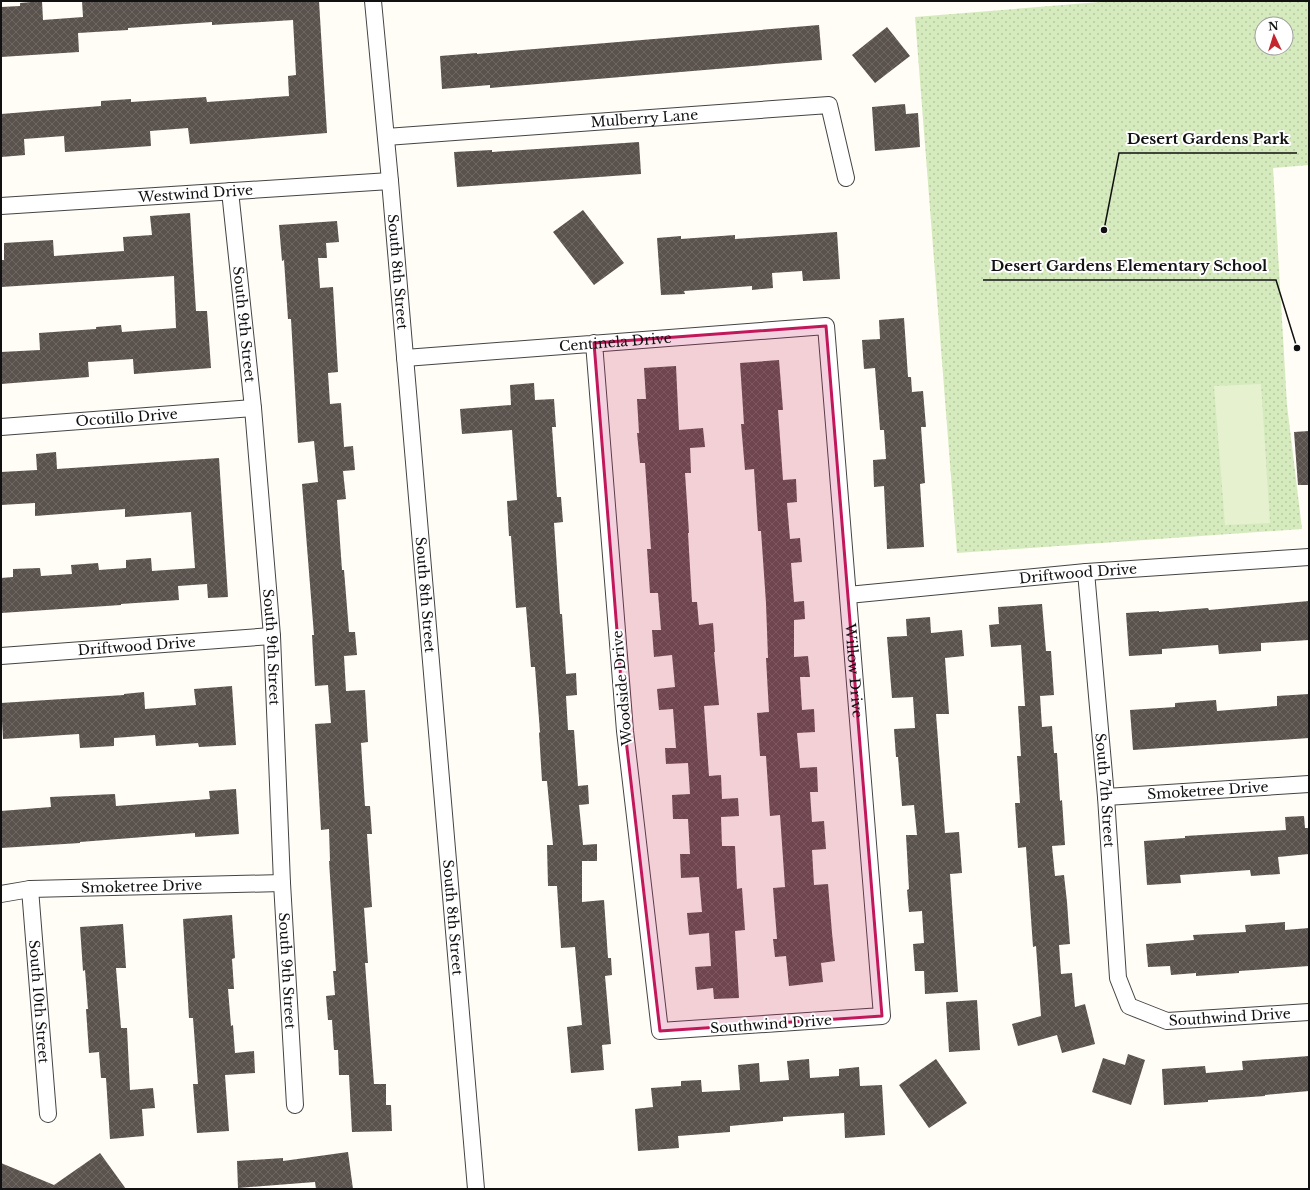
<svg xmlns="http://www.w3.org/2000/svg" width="1310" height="1190" font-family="'Libre Baskerville',serif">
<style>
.green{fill:url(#green-dots);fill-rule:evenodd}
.pitch{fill:#e6f2cf}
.building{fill:url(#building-cross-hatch)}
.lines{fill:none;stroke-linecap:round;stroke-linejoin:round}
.street-casing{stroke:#444;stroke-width:18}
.street{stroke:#fff;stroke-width:16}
.marked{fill:#c2185b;fill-opacity:0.2;stroke:#c2185b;stroke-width:3;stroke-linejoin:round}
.labels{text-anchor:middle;stroke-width:4;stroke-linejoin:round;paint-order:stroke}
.street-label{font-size:14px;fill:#111;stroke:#fff}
.leader{fill:none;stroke:#111;stroke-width:1.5}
.callout-dot{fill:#111;stroke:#fff;stroke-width:1.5}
.callout-label{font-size:15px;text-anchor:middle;font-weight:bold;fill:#111;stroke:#fff;stroke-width:4;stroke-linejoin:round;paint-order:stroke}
</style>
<defs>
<pattern id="green-dots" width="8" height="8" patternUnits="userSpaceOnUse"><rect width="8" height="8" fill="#d5ebbd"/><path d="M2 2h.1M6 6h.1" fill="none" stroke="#b6c8a1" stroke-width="1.8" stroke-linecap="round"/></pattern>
<pattern id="building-cross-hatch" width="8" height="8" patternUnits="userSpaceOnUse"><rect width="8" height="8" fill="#5a524d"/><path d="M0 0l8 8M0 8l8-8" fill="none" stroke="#6d6662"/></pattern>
</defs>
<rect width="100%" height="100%" fill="#fffdf5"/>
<path class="green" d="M 1112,1 L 1309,1 L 1309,165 L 1273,168 L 1287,405 L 1302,529 L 957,553 L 915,17 ZM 1262,24 L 1286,24 L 1286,48 L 1262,48 Z"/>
<path class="pitch" d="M 1261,384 L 1270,523 L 1225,525 L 1214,386 Z"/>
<path class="building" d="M 42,1 L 43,20 L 83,17 L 82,1 L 319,1 L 327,133 L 190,144 L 188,128 L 150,131 L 151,146 L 65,152 L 64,136 L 24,139 L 25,155 L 1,157 L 1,114 L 101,106 L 101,101 L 131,99 L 131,102 L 206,97 L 207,102 L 289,96 L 288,76 L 296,75 L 293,20 L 212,25 L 212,22 L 128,28 L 128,30 L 78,33 L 79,52 L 1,57 L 1,7 L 20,6 L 20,3 Z
M 819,25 L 822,60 L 490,88 L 490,85 L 442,89 L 440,56 L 477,53 L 477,54 Z
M 887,27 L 910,56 L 875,83 L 852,55 Z
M 905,104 L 906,114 L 918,113 L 920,147 L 875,151 L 872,107 Z
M 639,142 L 641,174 L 457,187 L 454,152 L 492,150 L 492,152 Z
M 583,210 L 624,263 L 594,285 L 553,232 Z
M 190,213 L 196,311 L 207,311 L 211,368 L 134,374 L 133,359 L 88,362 L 89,377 L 1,384 L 1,352 L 40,350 L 39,333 L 96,329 L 96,327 L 121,325 L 122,332 L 176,328 L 174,276 L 1,287 L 1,260 L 4,260 L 4,243 L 53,240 L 54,256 L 124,251 L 123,237 L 152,235 L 150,216 Z
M 337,221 L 339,242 L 326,243 L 327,258 L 318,258 L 320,288 L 333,287 L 338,372 L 328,373 L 330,404 L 341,403 L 344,447 L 353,446 L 355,470 L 343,471 L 346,499 L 337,500 L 342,570 L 344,570 L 349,632 L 355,632 L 357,655 L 344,656 L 346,691 L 365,690 L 368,742 L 361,743 L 365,806 L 370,806 L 372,834 L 367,834 L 372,907 L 364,908 L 368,963 L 365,963 L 374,1084 L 386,1084 L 386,1105 L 391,1105 L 392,1131 L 352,1132 L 349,1075 L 339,1075 L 338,1050 L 334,1050 L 332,1020 L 328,1020 L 326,996 L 335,995 L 333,971 L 336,971 L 329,861 L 330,861 L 329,829 L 321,830 L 315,724 L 331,723 L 328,685 L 315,686 L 312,635 L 314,635 L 302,484 L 318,482 L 314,441 L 298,443 L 291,319 L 288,319 L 284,260 L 282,261 L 279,225 Z
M 837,232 L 840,279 L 803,281 L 802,271 L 772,273 L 773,288 L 752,290 L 752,286 L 684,291 L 685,294 L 661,295 L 657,238 L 681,236 L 681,239 L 735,235 L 735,239 Z
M 904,318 L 908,377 L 911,377 L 912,392 L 923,391 L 926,427 L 921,427 L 925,483 L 920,484 L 924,547 L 887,549 L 884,486 L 874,487 L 873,460 L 886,459 L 884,430 L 880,430 L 875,368 L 864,369 L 862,340 L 880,339 L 879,320 Z
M 779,360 L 783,410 L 778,410 L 783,480 L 796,479 L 797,502 L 787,503 L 790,539 L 800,538 L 802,562 L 791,563 L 794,602 L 804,601 L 805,619 L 794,620 L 794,657 L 808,656 L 810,677 L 800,677 L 802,710 L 814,709 L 815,732 L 797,733 L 800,768 L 817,767 L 818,792 L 810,792 L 812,822 L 824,821 L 826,849 L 812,850 L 814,885 L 828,884 L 832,933 L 835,961 L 821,963 L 823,982 L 789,986 L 786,956 L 775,957 L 773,939 L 777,939 L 773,888 L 785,887 L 780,815 L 770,816 L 766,756 L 760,756 L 757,713 L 769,712 L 766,658 L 768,658 L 766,603 L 761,531 L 758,531 L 754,469 L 745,470 L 741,424 L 744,424 L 740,363 Z
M 676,366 L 679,430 L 703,428 L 705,447 L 690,448 L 691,473 L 685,473 L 689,533 L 688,533 L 692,602 L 697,602 L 699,625 L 713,623 L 715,652 L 714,652 L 719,705 L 704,706 L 709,776 L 721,775 L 722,799 L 738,798 L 739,816 L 721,817 L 722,846 L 735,846 L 737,889 L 742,888 L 745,930 L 735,931 L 739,998 L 714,999 L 713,988 L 697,990 L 695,967 L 711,966 L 709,933 L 689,935 L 687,913 L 702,912 L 699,877 L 681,878 L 680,854 L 690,854 L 688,819 L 673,819 L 672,795 L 690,794 L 688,763 L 666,764 L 665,748 L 676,748 L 673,709 L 659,710 L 657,689 L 675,687 L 672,655 L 654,657 L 652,630 L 661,630 L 658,593 L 650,593 L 647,549 L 651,549 L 645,463 L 640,463 L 637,433 L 639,433 L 637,399 L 646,399 L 644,368 Z
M 534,383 L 535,400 L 554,399 L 556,427 L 552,427 L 557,497 L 561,497 L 563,522 L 554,523 L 560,614 L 562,614 L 566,674 L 576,673 L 577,695 L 566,696 L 568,730 L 574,730 L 578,786 L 588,785 L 589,804 L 579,805 L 583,845 L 597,844 L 597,861 L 582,861 L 582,902 L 604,900 L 608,958 L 611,958 L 612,975 L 605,976 L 611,1044 L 602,1045 L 604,1070 L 571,1073 L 567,1027 L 582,1025 L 575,947 L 561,948 L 557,886 L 548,886 L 547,845 L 553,845 L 547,781 L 542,781 L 539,733 L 540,732 L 535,667 L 531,667 L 526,607 L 516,608 L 511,536 L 509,536 L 507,501 L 517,500 L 512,430 L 462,434 L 460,409 L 511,405 L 510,385 Z
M 1309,431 L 1309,485 L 1298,485 L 1294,432 Z
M 56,452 L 57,469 L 219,458 L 228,597 L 208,598 L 207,584 L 178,586 L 179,600 L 121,604 L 121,605 L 1,613 L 1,578 L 13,577 L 13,569 L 40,568 L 41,576 L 72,574 L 71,565 L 98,563 L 99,570 L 126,568 L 126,560 L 151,558 L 152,571 L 195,568 L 191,512 L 125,517 L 125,509 L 35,516 L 35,503 L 1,505 L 1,472 L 37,470 L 36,454 Z
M 1309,601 L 1309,640 L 1261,643 L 1261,651 L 1219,654 L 1218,645 L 1162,649 L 1162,654 L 1129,656 L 1126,613 L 1159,611 L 1159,612 L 1208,608 L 1209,610 Z
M 1042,604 L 1046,651 L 1051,651 L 1054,695 L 1040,696 L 1042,727 L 1052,726 L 1054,753 L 1057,753 L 1060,801 L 1062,800 L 1065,845 L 1052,846 L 1055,876 L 1064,875 L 1067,902 L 1070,944 L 1059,945 L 1061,974 L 1072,973 L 1075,1007 L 1085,1004 L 1095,1044 L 1062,1053 L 1057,1035 L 1018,1046 L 1012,1024 L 1041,1016 L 1036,946 L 1033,947 L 1026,847 L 1018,848 L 1015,803 L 1020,803 L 1017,756 L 1021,756 L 1018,706 L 1025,706 L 1021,645 L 991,647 L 989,625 L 999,624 L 998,607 Z
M 930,617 L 931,633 L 962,630 L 964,656 L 945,658 L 949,714 L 936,714 L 945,833 L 959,832 L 962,873 L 950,874 L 958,992 L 925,994 L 924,971 L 915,971 L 913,944 L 924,943 L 922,911 L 909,912 L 907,890 L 909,889 L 906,835 L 917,835 L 914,805 L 902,806 L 898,757 L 896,757 L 894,729 L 915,728 L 913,697 L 892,698 L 887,637 L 907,636 L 906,619 Z
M 232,686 L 236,745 L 199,747 L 198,743 L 156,746 L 155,735 L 114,738 L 114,746 L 80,748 L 79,734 L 3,739 L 1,703 L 124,695 L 124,694 L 144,692 L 145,709 L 196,705 L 194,689 Z
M 1309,694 L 1309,738 L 1133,750 L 1130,710 L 1175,707 L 1175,703 L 1216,700 L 1217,711 L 1277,706 L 1277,696 Z
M 236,789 L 239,834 L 195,837 L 195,833 L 80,842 L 80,843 L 1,848 L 1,811 L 51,807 L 50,797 L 115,794 L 116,806 L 210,799 L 209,791 Z
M 1304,816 L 1305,828 L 1309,828 L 1309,854 L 1278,857 L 1280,874 L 1251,876 L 1250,870 L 1180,875 L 1181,883 L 1147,885 L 1144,841 L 1185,838 L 1185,836 L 1286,830 L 1285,817 Z
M 232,915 L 235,958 L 232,959 L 234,989 L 228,989 L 231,1026 L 233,1025 L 235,1053 L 254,1051 L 255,1073 L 225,1075 L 229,1131 L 197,1133 L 193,1084 L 198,1084 L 193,1018 L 189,1018 L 183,919 Z
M 1285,922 L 1285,930 L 1309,928 L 1309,966 L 1239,971 L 1239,973 L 1196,976 L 1196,973 L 1171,975 L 1170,966 L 1148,967 L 1146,944 L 1194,940 L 1193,935 L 1246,932 L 1245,925 Z
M 123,924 L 126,968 L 116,968 L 121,1028 L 127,1028 L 130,1090 L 153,1088 L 155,1108 L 142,1109 L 144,1136 L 110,1139 L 106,1078 L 101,1078 L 99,1052 L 89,1053 L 86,1009 L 88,1009 L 85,970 L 83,971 L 80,927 Z
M 977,1000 L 980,1050 L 949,1052 L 946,1002 Z
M 1128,1054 L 1145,1060 L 1131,1105 L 1092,1092 L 1103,1058 L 1125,1065 Z
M 1309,1056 L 1309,1091 L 1265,1095 L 1265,1096 L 1208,1100 L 1208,1102 L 1164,1105 L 1162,1069 L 1205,1066 L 1206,1073 L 1243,1070 L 1242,1061 Z
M 809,1059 L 810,1078 L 839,1076 L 839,1069 L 859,1067 L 860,1086 L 882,1085 L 885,1135 L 845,1138 L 844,1113 L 783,1117 L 783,1121 L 730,1126 L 730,1132 L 678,1136 L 679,1148 L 638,1151 L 635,1109 L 653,1107 L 651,1088 L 681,1086 L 681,1081 L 701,1080 L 702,1092 L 740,1090 L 738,1065 L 759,1063 L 760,1082 L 789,1080 L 787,1061 Z
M 936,1059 L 967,1103 L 929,1128 L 899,1085 Z
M 348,1152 L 353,1189 L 316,1189 L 315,1182 L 238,1188 L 237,1161 L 283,1158 L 283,1161 Z
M 100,1153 L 126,1189 L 1,1189 L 1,1163 L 54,1185 Z"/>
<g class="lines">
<defs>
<g id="street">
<path id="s1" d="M 373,1 L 390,181 L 476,1189"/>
<path id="s2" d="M 386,137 L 829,105 L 846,178"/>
<path id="s3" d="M 230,191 L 253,408 L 272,636 L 282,883 L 295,1105"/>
<path id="s4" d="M 1,206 L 390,181"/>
<path id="s5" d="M 405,358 L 826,326 L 882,1016 L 660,1031 L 625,731 L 594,343"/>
<path id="s6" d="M 1,427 L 253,408"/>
<path id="s7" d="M 1086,572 L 1106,797 L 1118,978 L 1129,1006 L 1167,1021 L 1309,1012"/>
<path id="s8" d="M 848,595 L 1086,572 L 1309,557"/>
<path id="s9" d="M 1,656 L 272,636"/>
<path id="s10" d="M 1106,797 L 1309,784"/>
<path id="s11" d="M 30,889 L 48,1114"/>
<path id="s12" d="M 1,894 L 30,889 L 282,883"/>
</g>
</defs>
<use href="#street" class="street-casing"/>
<use href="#street" class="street"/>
</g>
<path class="marked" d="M 826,326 L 882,1016 L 660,1031 L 625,731 L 594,343 Z"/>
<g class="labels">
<g class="street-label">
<text dy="5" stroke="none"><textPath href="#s2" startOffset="259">Mulberry Lane</textPath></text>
<text dy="5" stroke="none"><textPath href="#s4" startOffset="195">Westwind Drive</textPath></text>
<text dy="5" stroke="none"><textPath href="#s1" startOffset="272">South 8th Street</textPath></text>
<text dy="5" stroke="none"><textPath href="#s3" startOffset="134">South 9th Street</textPath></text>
<text dy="5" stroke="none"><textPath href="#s5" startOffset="211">Centinela Drive</textPath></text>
<text dy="5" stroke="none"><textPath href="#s6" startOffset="126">Ocotillo Drive</textPath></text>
<text dy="5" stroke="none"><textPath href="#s8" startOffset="231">Driftwood Drive</textPath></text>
<text dy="5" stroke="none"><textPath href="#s1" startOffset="596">South 8th Street</textPath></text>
<text dy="5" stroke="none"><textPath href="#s9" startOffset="136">Driftwood Drive</textPath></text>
<text dy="5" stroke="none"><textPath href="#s3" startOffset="458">South 9th Street</textPath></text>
<text dy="5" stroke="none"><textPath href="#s5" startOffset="768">Willow Drive</textPath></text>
<text transform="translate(622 688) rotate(-95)" y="5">Woodside Drive</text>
<text dy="5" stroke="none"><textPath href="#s7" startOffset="219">South 7th Street</textPath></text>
<text dy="5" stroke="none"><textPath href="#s10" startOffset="102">Smoketree Drive</textPath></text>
<text dy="5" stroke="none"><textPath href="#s12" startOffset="141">Smoketree Drive</textPath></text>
<text dy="5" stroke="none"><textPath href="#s1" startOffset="920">South 8th Street</textPath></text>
<text dy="5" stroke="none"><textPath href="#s3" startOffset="782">South 9th Street</textPath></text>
<text dy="5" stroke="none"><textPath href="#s11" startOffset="113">South 10th Street</textPath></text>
<text dy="5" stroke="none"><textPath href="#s7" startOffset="541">Southwind Drive</textPath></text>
<text transform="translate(771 1024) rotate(-4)" y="5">Southwind Drive</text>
</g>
</g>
<path class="leader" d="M1104 230L1119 153H1297M1297 348L1276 280H983"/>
<g class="callout-dot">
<circle cx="1104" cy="230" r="4"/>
<circle cx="1297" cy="348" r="4"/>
</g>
<g class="callout-label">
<text x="1208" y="144">Desert Gardens Park</text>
<text x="1129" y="271">Desert Gardens Elementary School</text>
</g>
<rect width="1310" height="1190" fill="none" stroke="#111111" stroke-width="4"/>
<g transform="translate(1274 36) rotate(356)"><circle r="19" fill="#ffffff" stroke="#a0a0a0"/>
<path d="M0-3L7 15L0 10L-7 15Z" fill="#c4262e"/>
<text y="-6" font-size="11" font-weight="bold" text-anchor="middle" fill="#111111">N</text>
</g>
</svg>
